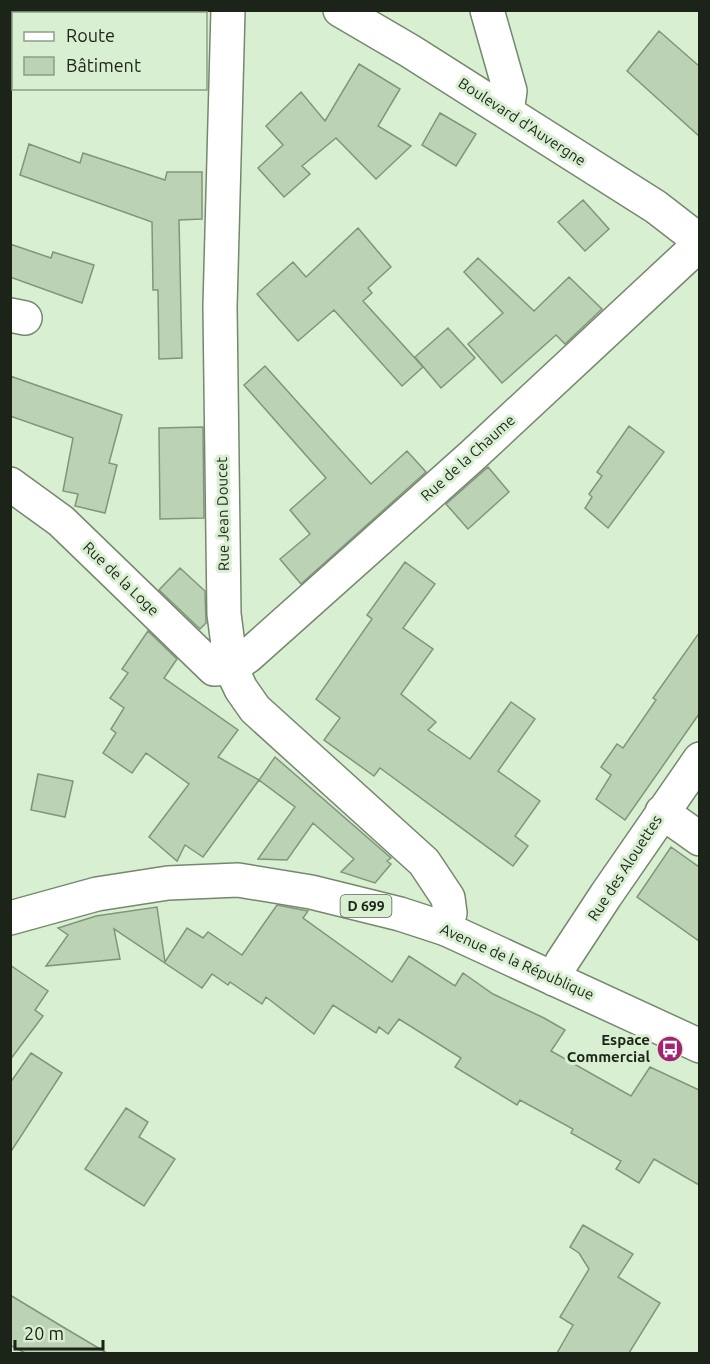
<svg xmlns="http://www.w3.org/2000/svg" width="710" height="1364" font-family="Ubuntu,sans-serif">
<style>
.building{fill:#bcd2b5;stroke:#81957a;stroke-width:1.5}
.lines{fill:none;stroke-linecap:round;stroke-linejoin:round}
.minor-casing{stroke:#74886d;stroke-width:36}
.major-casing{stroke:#74886d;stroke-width:36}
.minor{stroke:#fff;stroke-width:33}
.major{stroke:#fff;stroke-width:33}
.labels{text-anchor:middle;stroke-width:6;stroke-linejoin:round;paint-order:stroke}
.shield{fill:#d9efd1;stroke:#556150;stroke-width:1.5}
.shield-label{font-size:14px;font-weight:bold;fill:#1c2419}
.street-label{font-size:15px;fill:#1c2419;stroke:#d9efd1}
.poi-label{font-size:15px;font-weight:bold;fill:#1c2419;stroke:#d9efd1;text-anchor:end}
</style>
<rect width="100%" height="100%" fill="#d9efd1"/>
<path class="building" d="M 659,31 L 699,66 L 699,136 L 627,71 Z
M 359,64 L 400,89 L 378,126 L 411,146 L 376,179 L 336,138 L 302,166 L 310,174 L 284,197 L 258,168 L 283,145 L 266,126 L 301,92 L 325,121 Z
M 440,113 L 476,134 L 456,166 L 422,145 Z
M 29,144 L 80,163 L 83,153 L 165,180 L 167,172 L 202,172 L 202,219 L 179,220 L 182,358 L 159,359 L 158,290 L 153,290 L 152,222 L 20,175 Z
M 583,200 L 609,229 L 585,251 L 558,222 Z
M 358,228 L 391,267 L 368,288 L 372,293 L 363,301 L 423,367 L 402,386 L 334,310 L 298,341 L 257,294 L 293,262 L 306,277 Z
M 10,244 L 51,258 L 53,252 L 94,265 L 82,303 L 10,277 Z
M 478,258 L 534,311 L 569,277 L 602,309 L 565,344 L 556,335 L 502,383 L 468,344 L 503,313 L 464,272 Z
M 448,328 L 475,358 L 441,388 L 415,357 Z
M 265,366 L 371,484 L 407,451 L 426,472 L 301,584 L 280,559 L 310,534 L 290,510 L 326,478 L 244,385 Z
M 10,376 L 122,415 L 109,463 L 117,465 L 105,513 L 75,506 L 78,494 L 63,491 L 73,438 L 10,416 Z
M 629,426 L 664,452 L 608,528 L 585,508 L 592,497 L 589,494 L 602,476 L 597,472 Z
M 203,427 L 204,518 L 160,519 L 159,428 Z
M 488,467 L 509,492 L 468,529 L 446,504 Z
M 405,562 L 435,584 L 403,628 L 433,649 L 401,694 L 436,722 L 428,730 L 470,759 L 511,702 L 535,719 L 498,771 L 540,801 L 515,836 L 528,846 L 513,866 L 380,768 L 374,776 L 324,740 L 340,718 L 316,699 L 372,619 L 367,615 Z
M 180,568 L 205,591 L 206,623 L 200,629 L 159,590 Z
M 148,631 L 177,659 L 164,678 L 238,730 L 218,757 L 259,780 L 203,857 L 185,845 L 177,861 L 149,837 L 189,784 L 146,753 L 132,773 L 103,753 L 116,733 L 111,729 L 124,708 L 110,698 L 128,673 L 122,669 Z
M 699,633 L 699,714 L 625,820 L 596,799 L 611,775 L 601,767 L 617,744 L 623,748 L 656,700 L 653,698 Z
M 275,757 L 391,858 L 387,861 L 391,864 L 375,883 L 341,872 L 354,859 L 313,823 L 287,860 L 258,859 L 295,807 L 259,780 Z
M 38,774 L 73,781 L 65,817 L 31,810 Z
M 671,847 L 699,867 L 699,941 L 637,897 Z
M 277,905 L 308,911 L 303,918 L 392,982 L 409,956 L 455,986 L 463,973 L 493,994 L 544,1018 L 565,1030 L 551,1051 L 631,1096 L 650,1067 L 699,1090 L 699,1185 L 654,1159 L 639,1183 L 616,1169 L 621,1161 L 571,1133 L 573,1129 L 520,1100 L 517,1105 L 455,1067 L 461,1058 L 399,1019 L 388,1034 L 379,1027 L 376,1033 L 333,1005 L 314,1034 L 266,997 L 262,1004 L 230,982 L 228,985 L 212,974 L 202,988 L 114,929 L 120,959 L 46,966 L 68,935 L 58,928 L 96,916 L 157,907 L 165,962 L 187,928 L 203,938 L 208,932 L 242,955 Z
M 10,965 L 48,991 L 35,1010 L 43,1016 L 10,1060 Z
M 31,1053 L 62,1073 L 10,1153 L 10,1083 Z
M 126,1108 L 148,1122 L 139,1137 L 175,1159 L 144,1206 L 85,1169 Z
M 583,1225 L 633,1254 L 618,1277 L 660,1303 L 629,1353 L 557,1353 L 573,1325 L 560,1317 L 589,1269 L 579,1253 L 570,1247 Z
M 10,1295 L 63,1327 L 107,1353 L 25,1353 L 10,1345 Z"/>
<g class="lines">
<defs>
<path id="minor" d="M 228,10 L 220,307 L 224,614 L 231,668 L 241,689 L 255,709 L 424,862 L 448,898 L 450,913 L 446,929
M 340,10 L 410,51 L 656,207 L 700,241
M 487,10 L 510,91 L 507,112
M 10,315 L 25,318
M 10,484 L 61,521 L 214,669 L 231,668 L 248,656 L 472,456 L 688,255 L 700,242
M 662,812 L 700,839
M 554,979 L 562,962 L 606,895 L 700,759"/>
<path id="major" d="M 10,918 L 97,894 L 168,883 L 238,880 L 311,892 L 400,914 L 446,929 L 700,1046"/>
</defs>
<use href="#minor" class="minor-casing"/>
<use href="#major" class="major-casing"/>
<use href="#minor" class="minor"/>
<use href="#major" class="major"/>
</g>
<defs>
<symbol id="bus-disc" viewBox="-11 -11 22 22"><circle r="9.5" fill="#a32272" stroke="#d9efd1"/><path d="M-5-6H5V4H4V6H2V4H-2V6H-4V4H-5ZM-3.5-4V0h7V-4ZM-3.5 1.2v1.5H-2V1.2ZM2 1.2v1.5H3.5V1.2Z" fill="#fff"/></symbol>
</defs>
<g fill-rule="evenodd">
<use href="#bus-disc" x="655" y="1034" width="30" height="30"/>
</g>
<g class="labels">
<rect class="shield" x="340.5" y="895" width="51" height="22" rx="4.5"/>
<g class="shield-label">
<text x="366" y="911">D 699</text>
</g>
<g class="street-label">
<text transform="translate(522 122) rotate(33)" y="5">Boulevard d'Auvergne</text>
<text transform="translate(468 458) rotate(-42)" y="5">Rue de la Chaume</text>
<text transform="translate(223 514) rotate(-91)" y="5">Rue Jean Doucet</text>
<text transform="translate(121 579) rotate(44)" y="5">Rue de la Loge</text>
<text transform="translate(625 868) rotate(-57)" y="5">Rue des Alouettes</text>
<text transform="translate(517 962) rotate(24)" y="5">Avenue de la République</text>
</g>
<g class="poi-label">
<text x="650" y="1045">Espace<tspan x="650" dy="17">Commercial</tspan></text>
</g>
</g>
<rect width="710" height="1364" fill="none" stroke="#1c2419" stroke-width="24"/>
<rect x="12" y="12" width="195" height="78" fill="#d9efd1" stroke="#8d9e87" stroke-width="1.5"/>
<rect x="24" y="32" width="30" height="9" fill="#ffffff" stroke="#8d9e87" stroke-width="1.5"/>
<text x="66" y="42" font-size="18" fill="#1c2419">Route</text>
<rect x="24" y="57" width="30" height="18" fill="#bcd2b5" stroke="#8d9e87" stroke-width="1.5"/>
<text x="66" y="72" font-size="18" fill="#1c2419">Bâtiment</text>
<path d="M15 1340v9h88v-9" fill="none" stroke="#1c2419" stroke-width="3"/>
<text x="24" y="1340" font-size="18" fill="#1c2419" stroke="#d9efd1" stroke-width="4.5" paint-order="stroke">20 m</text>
</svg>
